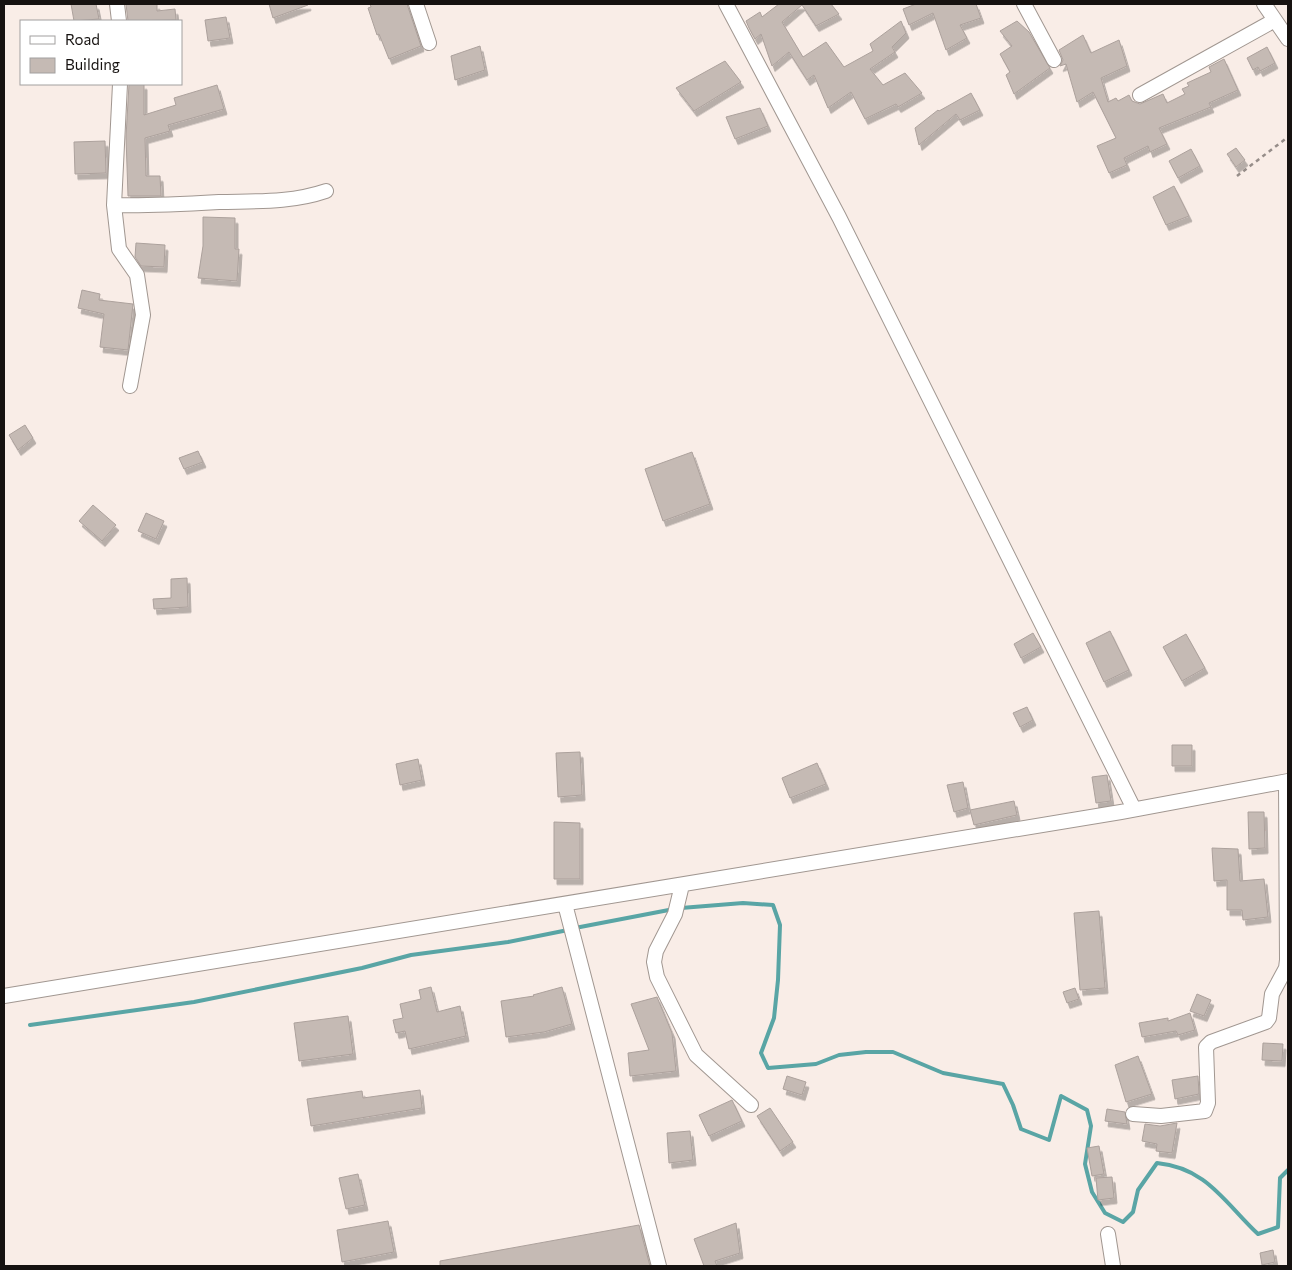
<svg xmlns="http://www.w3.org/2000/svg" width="1292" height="1270" font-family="Commissioner,sans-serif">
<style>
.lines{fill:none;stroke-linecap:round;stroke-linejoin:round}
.stream{stroke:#59a5a5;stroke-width:4}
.building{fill:#c5bab4;stroke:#aca19c;filter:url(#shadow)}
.minor-casing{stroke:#a19791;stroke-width:16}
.path{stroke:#968d89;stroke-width:2.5;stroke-dasharray:4 4;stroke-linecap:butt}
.minor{stroke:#fff;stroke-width:14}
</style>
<defs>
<filter id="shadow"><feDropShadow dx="3" dy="5.5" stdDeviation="0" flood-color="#0004"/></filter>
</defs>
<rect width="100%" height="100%" fill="#f9ede7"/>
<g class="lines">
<path class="stream" d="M 681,908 L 743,903 L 773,905 L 780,925 L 778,980 L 774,1018 L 761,1053 L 768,1068 L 816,1064 L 839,1055 L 866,1052 L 893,1052 L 943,1073 L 1003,1084 L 1013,1105 L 1021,1129 L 1049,1140 L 1061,1096 L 1087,1110 L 1091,1126 L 1085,1164 L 1092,1192 L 1105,1213 L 1123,1222 L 1133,1212 L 1138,1190 L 1157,1163 C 1207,1168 1224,1202 1258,1234 L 1278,1227 L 1280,1178 L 1288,1170
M 575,928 L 674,909
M 30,1025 L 194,1002 L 362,968 L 411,955 L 508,942 L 568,930"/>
</g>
<path class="building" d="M 71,4 L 96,4 L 99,19 L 74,21 Z
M 126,4 L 157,4 L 157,11 L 175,9 L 176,20 L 128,21 Z
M 269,4 L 308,4 L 308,5 L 273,18 Z
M 370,4 L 407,4 L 421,46 L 389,59 L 379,34 L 377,35 L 368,8 L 371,7 Z
M 779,4 L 831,4 L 839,14 L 816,26 L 802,5 L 782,22 L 803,57 L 826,42 L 844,67 L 873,51 L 870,44 L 901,21 L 906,33 L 892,47 L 895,52 L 870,69 L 883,85 L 905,73 L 922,93 L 898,107 L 896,104 L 865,119 L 851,92 L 828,108 L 814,75 L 807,80 L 789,52 L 772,66 L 761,34 L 755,39 L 749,28 L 746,21 L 760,12 L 762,17 Z
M 916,4 L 976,4 L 981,18 L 960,25 L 967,38 L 946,50 L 933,13 L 909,25 L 903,9 Z
M 226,17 L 230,38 L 208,41 L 205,20 Z
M 1017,21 L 1029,32 L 1050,68 L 1014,94 L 1006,75 L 1010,72 L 1000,54 L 1012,46 L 1000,31 Z
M 1083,35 L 1091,53 L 1119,40 L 1127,66 L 1101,78 L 1108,102 L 1116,98 L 1118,101 L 1129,95 L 1132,101 L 1140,104 L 1163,94 L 1167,103 L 1185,94 L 1182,89 L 1189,86 L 1187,83 L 1211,72 L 1209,67 L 1224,59 L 1238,90 L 1209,103 L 1211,107 L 1159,128 L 1167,144 L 1150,152 L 1148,146 L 1124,158 L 1127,165 L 1109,173 L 1097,146 L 1116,138 L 1093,92 L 1077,102 L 1066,64 L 1060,66 L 1063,60 L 1059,50 Z
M 480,46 L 485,70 L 455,80 L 451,56 Z
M 1267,47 L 1275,63 L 1260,71 L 1258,67 L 1253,70 L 1247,58 Z
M 725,61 L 741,82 L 694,111 L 676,88 Z
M 129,84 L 144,84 L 144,115 L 176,105 L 174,98 L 217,85 L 224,109 L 168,125 L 170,131 L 145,138 L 146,176 L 160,176 L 161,196 L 128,196 L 126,137 Z
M 971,93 L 980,110 L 960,120 L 956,114 L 919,145 L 915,128 L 938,110 L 939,111 Z
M 760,108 L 768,126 L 735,139 L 726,117 Z
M 105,141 L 106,173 L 75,174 L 74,142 Z
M 1236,148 L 1245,160 L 1236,167 L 1227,154 Z
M 1191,149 L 1200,166 L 1178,178 L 1169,161 Z
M 1174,186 L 1189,216 L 1166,225 L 1153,197 Z
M 203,217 L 235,218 L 235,249 L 239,249 L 237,281 L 198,278 L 203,246 Z
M 136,243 L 165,245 L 164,267 L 141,266 L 135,257 Z
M 82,290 L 100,294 L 99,300 L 133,304 L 128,350 L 100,347 L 104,314 L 78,308 Z
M 25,425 L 33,438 L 18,450 L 9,435 Z
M 198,451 L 203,462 L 184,469 L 179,458 Z
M 692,452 L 710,504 L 663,521 L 645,469 Z
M 93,505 L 116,525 L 102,541 L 79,521 Z
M 146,513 L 164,521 L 156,539 L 138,531 Z
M 187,578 L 188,607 L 154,609 L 153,599 L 171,598 L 171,579 Z
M 1110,631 L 1129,670 L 1104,682 L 1086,643 Z
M 1033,633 L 1041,647 L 1021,658 L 1014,644 Z
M 1186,634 L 1205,668 L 1182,681 L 1163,647 Z
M 1027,707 L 1033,720 L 1020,727 L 1013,713 Z
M 1172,745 L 1192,745 L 1192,766 L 1172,766 Z
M 580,752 L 582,795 L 558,797 L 556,753 Z
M 418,759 L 422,780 L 400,785 L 396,764 Z
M 817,763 L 826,784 L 790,798 L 782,778 Z
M 1107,775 L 1111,801 L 1096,803 L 1092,777 Z
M 963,782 L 968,808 L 954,812 L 947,785 Z
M 1014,801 L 1017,815 L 974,825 L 970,810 Z
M 1248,812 L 1264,812 L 1265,848 L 1249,849 Z
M 554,822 L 580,823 L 580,879 L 554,879 Z
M 1212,848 L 1238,849 L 1240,881 L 1264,879 L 1268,917 L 1243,920 L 1242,910 L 1227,910 L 1227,880 L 1214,881 Z
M 1099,911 L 1105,988 L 1080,990 L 1074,913 Z
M 431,987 L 437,1012 L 460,1006 L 466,1036 L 409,1049 L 405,1031 L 396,1033 L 393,1020 L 403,1018 L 400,1004 L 421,999 L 419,990 Z
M 562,987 L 572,1024 L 544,1032 L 506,1037 L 501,1001 L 534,996 L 533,995 Z
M 1075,988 L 1079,999 L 1067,1003 L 1063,992 Z
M 1197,994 L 1211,1000 L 1204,1016 L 1190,1011 Z
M 657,997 L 672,1033 L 676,1071 L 630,1076 L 628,1053 L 649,1050 L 631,1004 Z
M 1190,1013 L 1195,1030 L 1178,1035 L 1176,1031 L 1142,1037 L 1139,1023 L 1168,1018 L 1168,1021 Z
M 348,1016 L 353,1054 L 299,1061 L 294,1023 Z
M 1263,1043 L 1283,1044 L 1282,1061 L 1262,1060 Z
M 1138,1056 L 1152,1094 L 1126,1102 L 1115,1065 Z
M 787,1076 L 806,1082 L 802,1095 L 783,1089 Z
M 1198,1076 L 1199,1094 L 1175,1099 L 1172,1080 Z
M 420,1090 L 422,1108 L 311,1126 L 307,1099 L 362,1091 L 363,1098 Z
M 732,1100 L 742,1121 L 709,1136 L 699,1115 Z
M 770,1108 L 793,1142 L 780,1151 L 757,1116 Z
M 1107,1109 L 1125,1112 L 1127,1124 L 1105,1121 Z
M 1177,1123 L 1172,1153 L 1156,1151 L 1157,1144 L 1142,1141 L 1145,1124 L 1160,1126 Z
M 690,1131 L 693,1160 L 669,1163 L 667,1133 Z
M 1099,1146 L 1104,1174 L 1092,1176 L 1087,1148 Z
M 358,1174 L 365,1205 L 346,1209 L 339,1178 Z
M 1112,1177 L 1114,1198 L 1098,1200 L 1096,1178 Z
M 388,1221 L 394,1252 L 342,1262 L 337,1230 Z
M 736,1223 L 740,1253 L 715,1261 L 717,1266 L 704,1266 L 694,1239 Z
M 639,1225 L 650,1266 L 440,1266 L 440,1261 Z
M 1273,1250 L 1275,1262 L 1262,1265 L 1260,1253 Z"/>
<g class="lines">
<defs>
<path id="minor" d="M 117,4 L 119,21
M 416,4 L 429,43
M 726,4 L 839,217 L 1134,809
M 1024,4 L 1054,60
M 1264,4 L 1288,39
M 120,84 L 114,205 L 119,249 L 137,275 L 143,315 L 130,386
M 1140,95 L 1275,20
M 114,205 C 149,206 184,204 219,202 C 255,201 291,203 326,191
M 682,885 L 675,914 L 656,951 L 654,962 L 657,977 L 696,1055 L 751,1105
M 565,904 L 659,1266
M 4,996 L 1121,812 L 1288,781
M 1133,1114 L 1161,1116 L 1205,1111 L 1208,1103 L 1206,1047 L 1211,1042 L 1266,1022 L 1269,1018 L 1272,994 L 1286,968 L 1287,960 L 1286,782
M 1108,1234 L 1113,1266"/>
</defs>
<use href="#minor" class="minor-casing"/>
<path class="path" d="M 1237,176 L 1288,137"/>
<use href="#minor" class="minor"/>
</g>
<rect width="1292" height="1270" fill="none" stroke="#161210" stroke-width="10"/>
<rect x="20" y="20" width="162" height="65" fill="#ffffff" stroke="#a2a09f"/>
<rect x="30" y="36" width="25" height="8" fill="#ffffff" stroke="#a2a09f"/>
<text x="65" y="45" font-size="15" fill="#161210">Road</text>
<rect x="30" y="58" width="25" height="15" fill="#c5bab4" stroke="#a2a09f"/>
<text x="65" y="70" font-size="15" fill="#161210">Building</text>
</svg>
